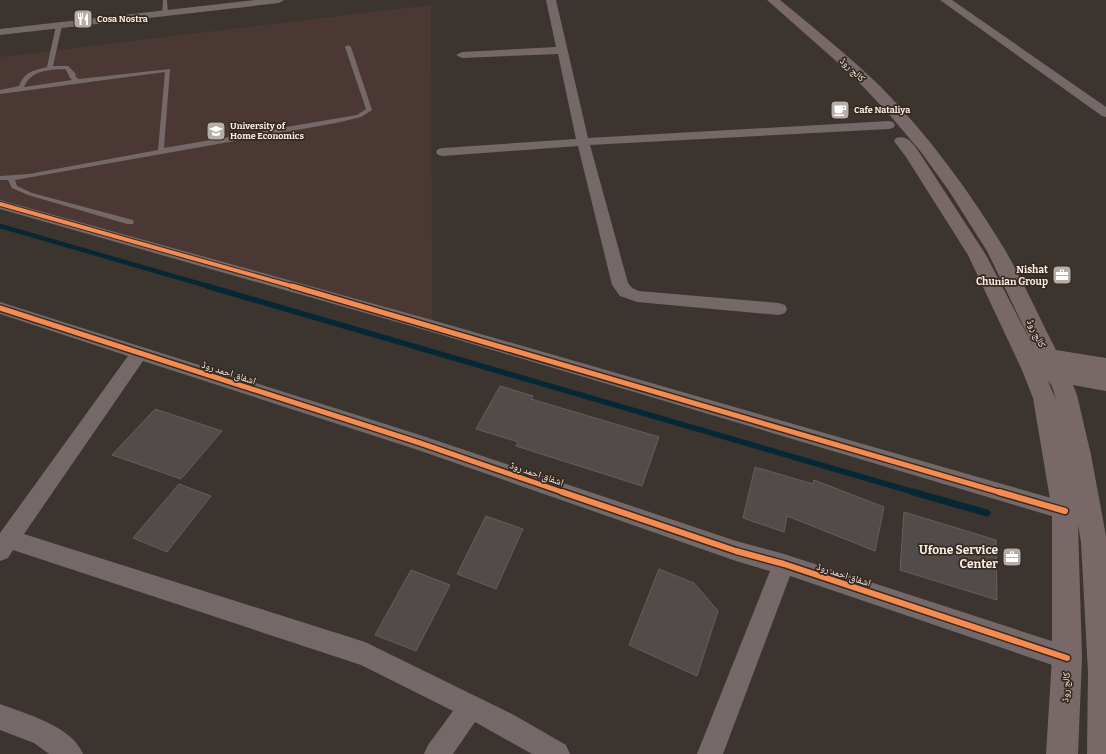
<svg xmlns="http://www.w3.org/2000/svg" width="1106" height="754" font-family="Bitter,'Noto Naskh Arabic',serif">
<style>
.education{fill:#4b3834}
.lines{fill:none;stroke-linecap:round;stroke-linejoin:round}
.stream-far2{stroke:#062734;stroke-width:4.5}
.stream-far1{stroke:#062734;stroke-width:5.5}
.stream{stroke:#062734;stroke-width:7}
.building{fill:#514b4a;stroke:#645f5d}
.lane{fill:#756868;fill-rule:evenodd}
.street{fill:#756868;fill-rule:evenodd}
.secondary{fill:#786968;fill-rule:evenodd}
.cycleway-far2-casing{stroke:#372a20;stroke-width:6}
.cycleway-far1-casing{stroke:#372a20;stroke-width:8}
.cycleway-casing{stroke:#372a20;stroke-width:9}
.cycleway-far2{stroke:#f68b52;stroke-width:4}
.cycleway-far1{stroke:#f68b52;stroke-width:5}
.cycleway{stroke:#f68b52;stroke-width:6}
.labels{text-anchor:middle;stroke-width:3.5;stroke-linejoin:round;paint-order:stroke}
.far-poi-label{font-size:9px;font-weight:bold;fill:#f7eee7;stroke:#372a20;text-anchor:start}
.street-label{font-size:10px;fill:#f7eee7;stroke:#372a20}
.poi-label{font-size:10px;font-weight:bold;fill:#f7eee7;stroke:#372a20;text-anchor:end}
.near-poi-label{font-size:12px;font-weight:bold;fill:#f7eee7;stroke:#372a20;text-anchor:end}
</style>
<rect width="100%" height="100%" fill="#3c352f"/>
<path class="education" d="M 431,5 L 432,326 L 0,204 L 0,57 Z"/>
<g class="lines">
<path class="stream-far2" d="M 0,226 L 211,287"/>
<path class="stream-far1" d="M 207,286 L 917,493"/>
<path class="stream" d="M 913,492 L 987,513"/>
</g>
<path class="building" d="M 500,386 L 533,396 L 531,399 L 659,437 L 642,486 L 516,446 L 518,442 L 476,429 Z
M 155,409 L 222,431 L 181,479 L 112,455 Z
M 755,467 L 813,484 L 814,480 L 884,507 L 875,551 L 787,516 L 784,532 L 743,518 Z
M 179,484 L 211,496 L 167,552 L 133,538 Z
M 904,512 L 996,540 L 997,600 L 900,570 Z
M 486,516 L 523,529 L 496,589 L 457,574 Z
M 659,569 L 694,583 L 718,611 L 697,676 L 629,645 Z
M 411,570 L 450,585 L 416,651 L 375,635 Z"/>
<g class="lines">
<path class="lane" d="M 163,0 L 167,0 L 168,14 L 165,16 L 162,14 Z
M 59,24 L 62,26 L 53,66 L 68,66 L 75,73 L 76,77 L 79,79 L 170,69 L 164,148 L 357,115 L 366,109 L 345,47 L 348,45 L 351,47 L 372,110 L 361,117 L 336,123 L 15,180 L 17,186 L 32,193 L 133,220 L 134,222 L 133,224 L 127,224 L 28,195 L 12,188 L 8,180 L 0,180 L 0,176 L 29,174 L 158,150 L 165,72 L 0,94 L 0,90 L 19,86 C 25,71 33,71 47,67 L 56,26 ZM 65,69 C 68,72 69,78 72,80 L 24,87 C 31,70 48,70 65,69 Z"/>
<path class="street" d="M 255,0 L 284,0 L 279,3 L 0,35 L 0,29 Z
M 546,0 L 556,0 L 588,138 L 889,121 L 893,122 L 895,125 L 893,128 L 889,129 L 590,145 L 628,283 L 632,288 L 639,291 L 779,303 L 785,305 L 787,309 L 785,313 L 779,315 L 637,302 L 620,296 L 612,285 L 578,146 L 443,156 L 438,155 L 436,152 L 438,149 L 443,148 L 576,139 L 558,54 L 462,58 L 456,55 L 462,52 L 556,47 Z
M 940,0 L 952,0 L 1106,107 L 1106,117 L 1102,116 Z
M 0,200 L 432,320 L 1065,502 L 1072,504 L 1075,511 L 1072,518 L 1065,520 L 432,332 L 0,209 Z
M 0,302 L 420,435 L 736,541 L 784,554 L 1067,646 L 1076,649 L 1079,658 L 1076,667 L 1067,670 L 790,576 L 723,754 L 697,754 L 770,571 L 736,561 L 418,450 L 143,361 L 24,534 L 365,642 L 514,715 L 566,745 L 570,754 L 532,754 L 475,722 L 453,754 L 424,754 L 428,745 L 453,711 L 361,665 L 13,550 L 8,558 L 0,561 L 0,533 L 128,356 L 0,314 Z
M 0,704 C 26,714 72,726 83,754 L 49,754 L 34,743 L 0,730 Z"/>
<path class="secondary" d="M 767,0 L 780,0 C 814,28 849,56 881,87 C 929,136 970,192 1005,250 C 1024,283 1039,317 1056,350 L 1106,358 L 1106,391 L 1073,385 L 1077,395 L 1091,455 L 1106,536 L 1106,754 L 1087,754 L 1088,672 L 1081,542 L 1078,525 L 1082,658 L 1078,754 L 1046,754 L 1052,658 L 1052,511 L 1033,398 L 1022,370 L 968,255 L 906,157 L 894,141 L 896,138 C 908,135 912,143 919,152 L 986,255 L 1034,348 L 987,251 L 949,191 L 921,152 L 888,113 L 853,76 ZM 1048,381 C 1053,385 1054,393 1056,400 Z"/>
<defs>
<path id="cycleway-far2" d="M 0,204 L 295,287"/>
<path id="cycleway-far1" d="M 292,286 L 1002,493
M 0,308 L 420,443 L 565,493"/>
<path id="cycleway" d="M 562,492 L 736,551 L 784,564 L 1067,658
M 999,492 L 1065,511"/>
</defs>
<use href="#cycleway-far2" class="cycleway-far2-casing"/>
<use href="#cycleway-far1" class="cycleway-far1-casing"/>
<use href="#cycleway" class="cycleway-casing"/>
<use href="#cycleway-far2" class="cycleway-far2"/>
<use href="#cycleway-far1" class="cycleway-far1"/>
<use href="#cycleway" class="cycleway"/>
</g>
<defs>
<symbol id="restaurant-square" viewBox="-11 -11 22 22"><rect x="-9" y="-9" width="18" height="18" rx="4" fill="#b6ada7" stroke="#372a20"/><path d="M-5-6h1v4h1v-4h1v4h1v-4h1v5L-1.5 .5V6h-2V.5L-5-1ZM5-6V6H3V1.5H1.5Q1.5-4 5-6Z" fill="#fff"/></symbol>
<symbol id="cafe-square" viewBox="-11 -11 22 22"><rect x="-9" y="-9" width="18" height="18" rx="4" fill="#b6ada7" stroke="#372a20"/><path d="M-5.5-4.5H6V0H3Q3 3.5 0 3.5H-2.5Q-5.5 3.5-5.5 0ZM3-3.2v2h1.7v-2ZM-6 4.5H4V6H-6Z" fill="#fff"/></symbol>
<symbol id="university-square" viewBox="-11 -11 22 22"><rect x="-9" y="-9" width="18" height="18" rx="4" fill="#b6ada7" stroke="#372a20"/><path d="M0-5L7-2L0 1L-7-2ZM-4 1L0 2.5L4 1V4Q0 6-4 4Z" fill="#fff"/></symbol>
<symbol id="office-square" viewBox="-11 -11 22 22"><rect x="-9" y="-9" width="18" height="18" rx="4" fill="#b6ada7" stroke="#372a20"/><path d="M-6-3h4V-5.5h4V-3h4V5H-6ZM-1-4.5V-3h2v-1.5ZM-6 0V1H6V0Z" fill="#fff"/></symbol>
</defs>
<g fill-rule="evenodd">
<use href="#restaurant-square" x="72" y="8" width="22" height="22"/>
<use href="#cafe-square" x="829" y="99" width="22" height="22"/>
<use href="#university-square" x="205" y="120" width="22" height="22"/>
<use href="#office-square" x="1051" y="264" width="22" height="22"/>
<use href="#office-square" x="1001" y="546" width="22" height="22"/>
</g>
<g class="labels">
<g class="far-poi-label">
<text x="97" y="22">Cosa Nostra</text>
<text x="854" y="113">Cafe Nataliya</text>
<text x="230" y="129">University of<tspan x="230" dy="10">Home Economics</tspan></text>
</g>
<g class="street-label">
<text transform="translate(853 69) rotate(43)" y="4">کالج روڈ</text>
<text transform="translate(1037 333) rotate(64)" y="4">کالج روڈ</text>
<text transform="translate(229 372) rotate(18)" y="4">اشفاق احمد روڈ</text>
<text transform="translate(537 473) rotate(19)" y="4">اشفاق احمد روڈ</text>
<text transform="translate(844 574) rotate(18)" y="4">اشفاق احمد روڈ</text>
<text transform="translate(1065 687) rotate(-87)" y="4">کالج روڈ</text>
</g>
<g class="poi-label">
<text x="1048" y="273">Nishat<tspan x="1048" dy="12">Chunian Group</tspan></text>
</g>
<g class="near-poi-label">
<text x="998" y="554">Ufone Service<tspan x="998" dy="14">Center</tspan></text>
</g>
</g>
</svg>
